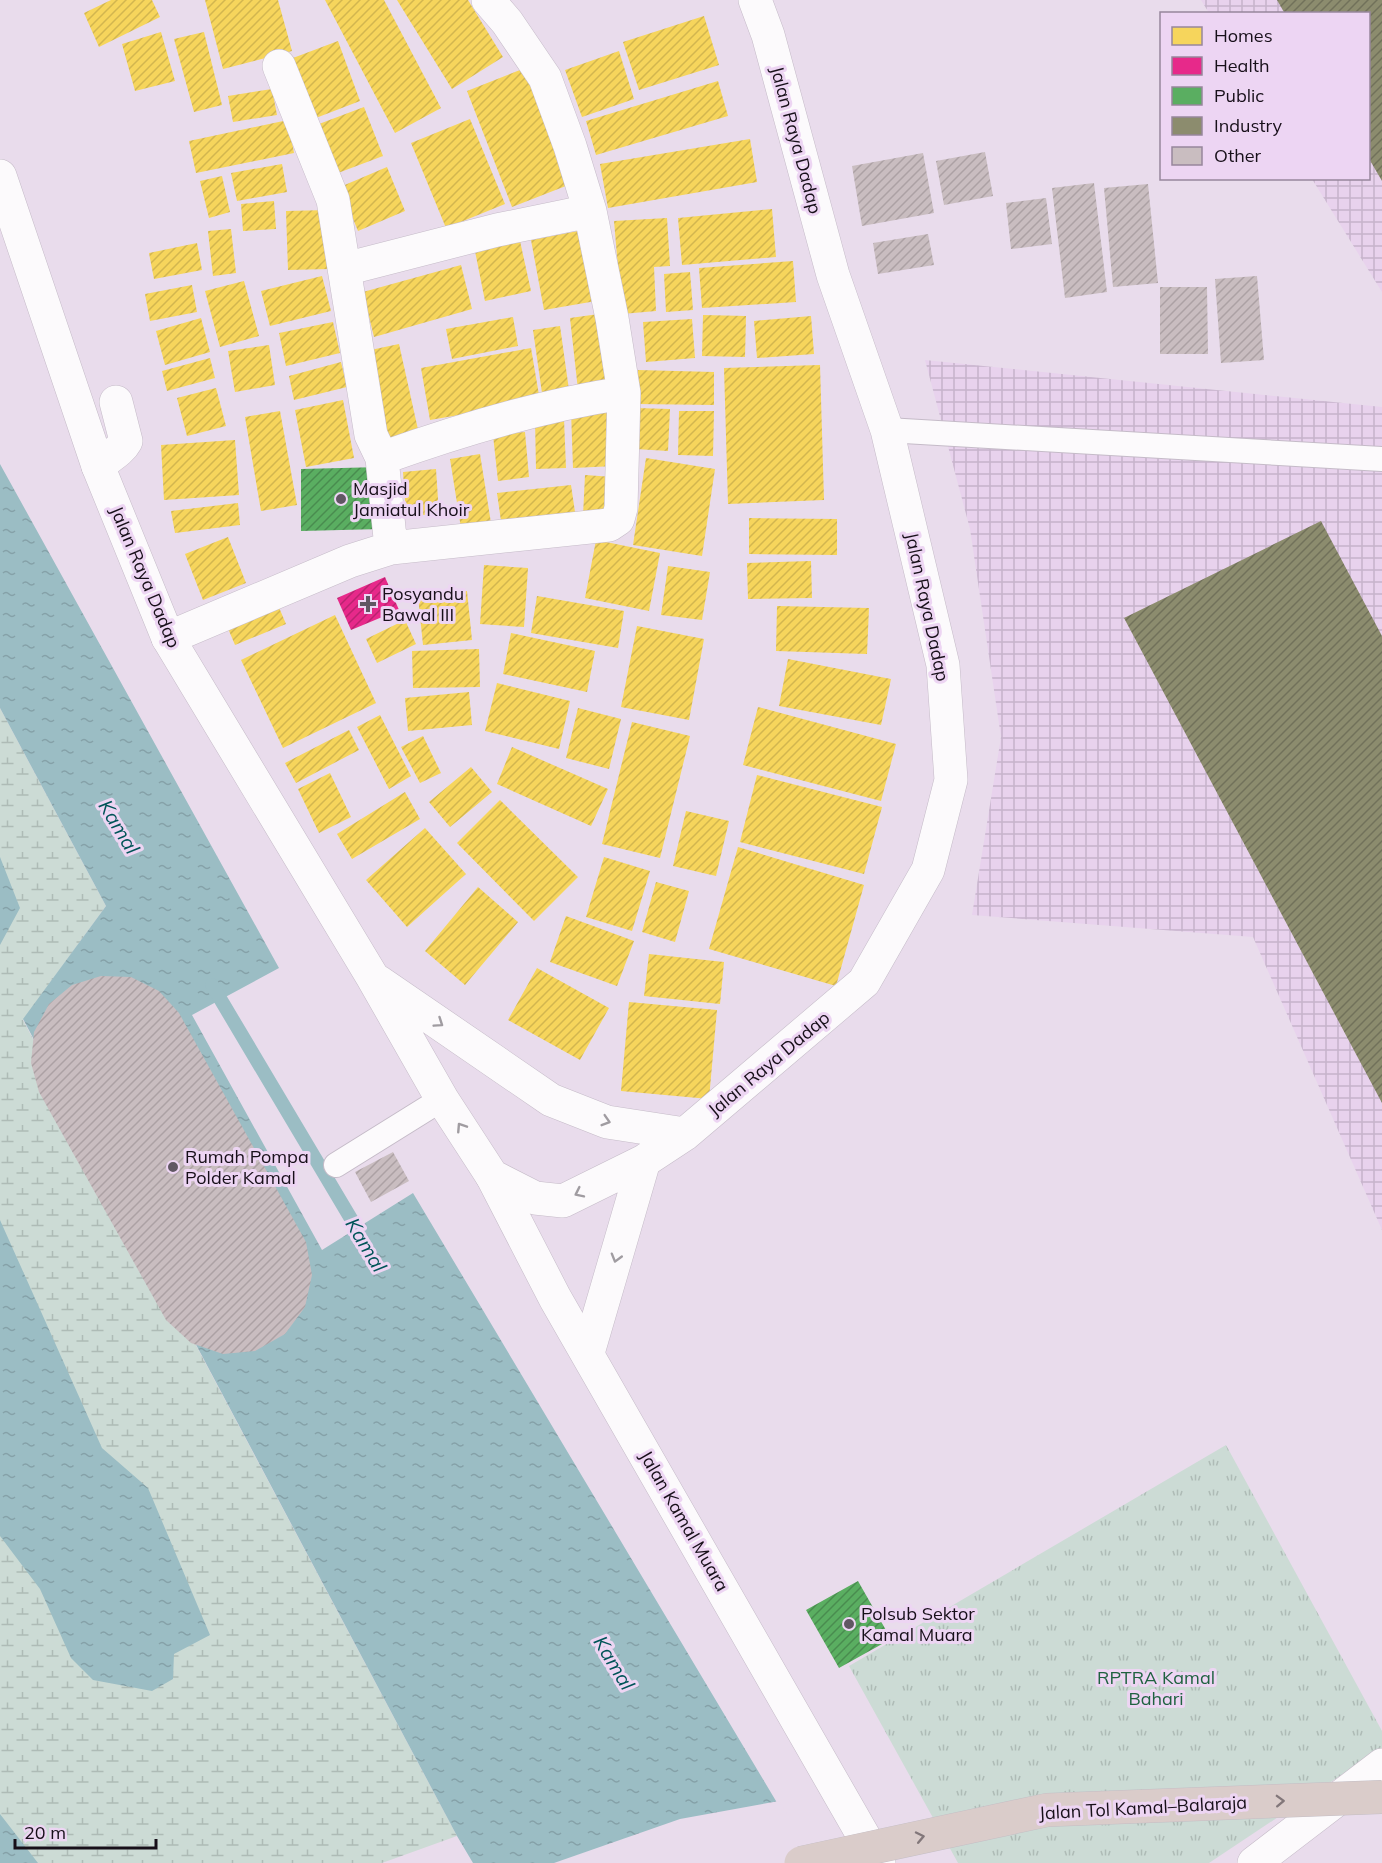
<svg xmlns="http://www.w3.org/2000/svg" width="1382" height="1863" font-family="Mulish,sans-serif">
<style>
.industrial{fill:url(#industrial-grid)}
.wetland{fill:url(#wetland-marsh)}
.park{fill:url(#park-tufts)}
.water{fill:url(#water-ripples)}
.pier{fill:#e9dcec}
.homes{fill:url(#homes-hatch)}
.health{fill:url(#health-hatch)}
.public{fill:url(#public-hatch)}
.industry{fill:url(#industry-hatch)}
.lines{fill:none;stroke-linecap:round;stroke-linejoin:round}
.stream{stroke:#9bbdc4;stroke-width:14}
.building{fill:url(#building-hatch)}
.lane-casing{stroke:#c5bbc8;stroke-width:26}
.street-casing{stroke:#c5bbc8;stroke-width:34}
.secondary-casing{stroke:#c5bbc8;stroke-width:34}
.lane{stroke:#fcfafc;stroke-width:24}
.street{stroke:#fcfafc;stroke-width:33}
.secondary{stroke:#fcfafc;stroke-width:33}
.highway-bridge-casing{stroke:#c4bec5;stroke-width:34;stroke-linecap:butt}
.highway-bridge{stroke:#daccca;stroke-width:33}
.oneway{stroke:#a09ca1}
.oneway2{stroke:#82777a}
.poi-dot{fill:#605763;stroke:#edd5f3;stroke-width:2}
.labels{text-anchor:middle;stroke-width:6;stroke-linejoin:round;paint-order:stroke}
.street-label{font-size:18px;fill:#170f19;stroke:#edd5f3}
.poi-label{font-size:18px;fill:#170f19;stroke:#edd5f3;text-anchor:start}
.park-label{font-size:18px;fill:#1f6240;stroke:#edd5f3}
.water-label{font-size:20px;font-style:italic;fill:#005458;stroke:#edd5f3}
</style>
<defs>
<pattern id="industrial-grid" width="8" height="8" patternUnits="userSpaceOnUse" patternTransform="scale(1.5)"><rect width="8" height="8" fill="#e8d2ed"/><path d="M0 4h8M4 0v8" fill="none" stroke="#c6b3cb"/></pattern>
<pattern id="wetland-marsh" width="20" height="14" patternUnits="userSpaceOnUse" patternTransform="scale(1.5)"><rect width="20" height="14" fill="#ccdbd5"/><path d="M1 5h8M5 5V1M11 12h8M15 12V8" fill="none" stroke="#aebbb6"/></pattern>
<pattern id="park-tufts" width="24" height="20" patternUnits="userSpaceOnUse" patternTransform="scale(1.5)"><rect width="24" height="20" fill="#ccdbd5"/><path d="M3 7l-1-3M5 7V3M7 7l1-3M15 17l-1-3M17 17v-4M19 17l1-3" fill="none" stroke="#aebbb6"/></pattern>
<pattern id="water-ripples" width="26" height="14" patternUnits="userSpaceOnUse" patternTransform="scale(1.5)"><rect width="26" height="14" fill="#9bbdc4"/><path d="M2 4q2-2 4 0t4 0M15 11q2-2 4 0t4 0" fill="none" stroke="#85a1a8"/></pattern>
<pattern id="homes-hatch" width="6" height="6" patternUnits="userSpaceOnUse" patternTransform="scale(1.5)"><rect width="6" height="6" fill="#f6d55c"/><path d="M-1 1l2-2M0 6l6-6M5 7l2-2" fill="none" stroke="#d2b64f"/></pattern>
<pattern id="health-hatch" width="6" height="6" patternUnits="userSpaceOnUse" patternTransform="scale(1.5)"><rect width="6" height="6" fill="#e7298a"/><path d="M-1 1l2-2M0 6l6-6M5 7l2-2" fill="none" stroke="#ba2270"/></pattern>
<pattern id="public-hatch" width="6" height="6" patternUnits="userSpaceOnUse" patternTransform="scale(1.5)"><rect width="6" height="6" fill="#5aae61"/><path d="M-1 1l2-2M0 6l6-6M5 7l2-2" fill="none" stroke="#498c4f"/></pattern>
<pattern id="industry-hatch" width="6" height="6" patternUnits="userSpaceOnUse" patternTransform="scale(1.5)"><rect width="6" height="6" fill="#8c8c6e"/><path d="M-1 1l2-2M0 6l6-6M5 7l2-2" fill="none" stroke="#71715a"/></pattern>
<pattern id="building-hatch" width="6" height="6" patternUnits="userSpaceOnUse" patternTransform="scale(1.5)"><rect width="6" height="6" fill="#c9bdc0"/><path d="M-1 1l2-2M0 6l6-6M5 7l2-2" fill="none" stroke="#aca1a4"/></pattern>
</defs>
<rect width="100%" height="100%" fill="#e9dcec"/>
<path class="industrial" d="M 1201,0 L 1382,0 L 1382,292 L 1312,179 L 1368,178 L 1368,14 L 1209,13 Z
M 925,360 L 1382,407 L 1382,1230 L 1253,937 L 972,915 L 1001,737 L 970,529 Z"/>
<path class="wetland" d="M 0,708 L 106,906 L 23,1020 L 457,1836 L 382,1863 L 0,1863 Z"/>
<path class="park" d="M 1226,1445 L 1382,1731 L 1382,1748 L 1209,1863 L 958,1863 L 849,1666 Z"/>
<path class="water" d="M 0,464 L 279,968 L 192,1015 L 322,1250 L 413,1193 L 813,1863 L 473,1863 L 457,1836 L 23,1019 L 106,906 L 0,708 Z
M 0,857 L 20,908 L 0,945 Z
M 0,1220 L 102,1448 L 148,1488 L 210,1635 L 174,1654 L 173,1679 L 152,1691 L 93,1680 L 71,1658 L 40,1589 L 0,1536 Z
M 0,1814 L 38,1863 L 0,1863 Z"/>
<path class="pier" d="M 779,1801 L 816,1863 L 554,1863 L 680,1819 Z"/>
<path class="homes" d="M 111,0 L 152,0 L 160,17 L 99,47 L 84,13 Z
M 205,0 L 278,0 L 292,51 L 223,69 Z
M 325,0 L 384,0 L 441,108 L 395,133 Z
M 397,0 L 468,0 L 503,57 L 452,89 Z
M 704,16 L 719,65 L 639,90 L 623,42 Z
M 161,32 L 175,81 L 135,91 L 122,44 Z
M 204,32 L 222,105 L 194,112 L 174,39 Z
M 338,41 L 360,101 L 308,121 L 285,61 Z
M 619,51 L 634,99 L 582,117 L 565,70 Z
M 530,66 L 576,182 L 512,207 L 467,91 Z
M 718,81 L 728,116 L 596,155 L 586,121 Z
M 272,89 L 277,115 L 233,122 L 228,96 Z
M 364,107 L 383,156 L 330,176 L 311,127 Z
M 470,119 L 505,204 L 446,228 L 411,143 Z
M 288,120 L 294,153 L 196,173 L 189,141 Z
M 750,139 L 757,182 L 608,208 L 600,164 Z
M 282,164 L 287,192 L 237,201 L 231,173 Z
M 387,167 L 405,211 L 358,231 L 340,187 Z
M 222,176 L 230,212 L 209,218 L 200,181 Z
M 274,201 L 276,229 L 243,231 L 241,204 Z
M 772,209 L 776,257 L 682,265 L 678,218 Z
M 329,210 L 330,269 L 288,270 L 286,211 Z
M 667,218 L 670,266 L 654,267 L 656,311 L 622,314 L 614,221 Z
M 231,229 L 236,273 L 213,276 L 208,231 Z
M 583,230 L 596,301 L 544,310 L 531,240 Z
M 520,241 L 531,291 L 485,301 L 475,251 Z
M 197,243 L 202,270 L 154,279 L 149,253 Z
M 793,261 L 796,302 L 702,308 L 699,268 Z
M 461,265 L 472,309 L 374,337 L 363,292 Z
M 690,272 L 693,310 L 666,312 L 664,274 Z
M 322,276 L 331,311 L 270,326 L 261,291 Z
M 244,281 L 259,336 L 220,347 L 205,291 Z
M 192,285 L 197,312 L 150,321 L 145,294 Z
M 606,313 L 615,386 L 578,390 L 570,318 Z
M 703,315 L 746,316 L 745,357 L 702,356 Z
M 811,316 L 814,354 L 757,358 L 754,321 Z
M 513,317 L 518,346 L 452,359 L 446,329 Z
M 201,318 L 210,352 L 165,365 L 156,331 Z
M 692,319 L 695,358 L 646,362 L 643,322 Z
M 333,322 L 340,353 L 286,366 L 279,333 Z
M 560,326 L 569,390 L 542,393 L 533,330 Z
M 399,344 L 419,434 L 381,443 L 361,352 Z
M 269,345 L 275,385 L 235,392 L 228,351 Z
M 531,348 L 540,401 L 430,420 L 421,368 Z
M 210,358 L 215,378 L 167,391 L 162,371 Z
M 341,362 L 347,387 L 294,400 L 289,376 Z
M 820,365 L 824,500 L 728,504 L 724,368 Z
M 638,370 L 714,372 L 714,405 L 637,404 Z
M 216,388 L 226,426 L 187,436 L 177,398 Z
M 343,400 L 354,458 L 306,467 L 295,410 Z
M 636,408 L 670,409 L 668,451 L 635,449 Z
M 613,409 L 615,466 L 573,468 L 571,411 Z
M 280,411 L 297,505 L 261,511 L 245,417 Z
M 679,411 L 714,411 L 713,456 L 678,455 Z
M 564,419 L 566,468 L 536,469 L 535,420 Z
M 525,432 L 529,477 L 498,481 L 493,435 Z
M 235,440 L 239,495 L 164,500 L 161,445 Z
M 480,454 L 491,523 L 461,528 L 450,459 Z
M 646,458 L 715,469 L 702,556 L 633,545 Z
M 436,469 L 439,514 L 406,516 L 403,472 Z
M 585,475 L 613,477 L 611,518 L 583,516 Z
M 571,485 L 575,512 L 501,521 L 497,493 Z
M 238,503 L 240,525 L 175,533 L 171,511 Z
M 749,518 L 837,519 L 837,555 L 749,554 Z
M 228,537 L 246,583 L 203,600 L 185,554 Z
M 596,540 L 660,553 L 649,611 L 585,598 Z
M 811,561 L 812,598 L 748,599 L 747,563 Z
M 484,565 L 528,568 L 524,627 L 480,624 Z
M 668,566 L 710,572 L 702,620 L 661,615 Z
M 467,591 L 472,640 L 423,645 L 418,596 Z
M 537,596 L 624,611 L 618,648 L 531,633 Z
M 275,598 L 286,624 L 235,645 L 224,619 Z
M 777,606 L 869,608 L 867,654 L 776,651 Z
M 335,615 L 376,703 L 283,748 L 241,660 Z
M 405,620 L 416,644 L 377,663 L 366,639 Z
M 637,626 L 704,639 L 689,720 L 621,707 Z
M 511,633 L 595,651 L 587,692 L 503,674 Z
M 479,649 L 480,687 L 413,688 L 412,651 Z
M 788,659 L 891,679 L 881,725 L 779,706 Z
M 497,683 L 570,701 L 559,749 L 485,731 Z
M 469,692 L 472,725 L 408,731 L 405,698 Z
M 758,707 L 896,744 L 881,801 L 743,765 Z
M 578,708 L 621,719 L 609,769 L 566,758 Z
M 380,715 L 411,776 L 389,789 L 357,727 Z
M 632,722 L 690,736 L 660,858 L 602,844 Z
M 349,730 L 359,750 L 296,783 L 285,763 Z
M 423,736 L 441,773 L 420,783 L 401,747 Z
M 512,747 L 608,789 L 591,826 L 497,784 Z
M 471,767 L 492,792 L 450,827 L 429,802 Z
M 330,773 L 351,817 L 319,833 L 298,789 Z
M 757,775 L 882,807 L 864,874 L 740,842 Z
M 405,792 L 420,819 L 352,859 L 337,834 Z
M 500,800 L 578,877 L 534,921 L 457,843 Z
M 686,811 L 729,821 L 716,876 L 673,866 Z
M 425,828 L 466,874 L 407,927 L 366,880 Z
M 738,847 L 864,885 L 836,986 L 709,949 Z
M 604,857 L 650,871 L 632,931 L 586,917 Z
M 656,882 L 689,891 L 675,942 L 642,932 Z
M 478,887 L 518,922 L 465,985 L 425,951 Z
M 566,916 L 634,941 L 617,986 L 550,962 Z
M 649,954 L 724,962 L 720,1004 L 644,996 Z
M 537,968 L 609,1008 L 580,1060 L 508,1020 Z
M 629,1002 L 717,1010 L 709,1099 L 621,1091 Z"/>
<path class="health" d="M 385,577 L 399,610 L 351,630 L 337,598 Z"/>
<path class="public" d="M 381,467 L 382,529 L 301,531 L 301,469 Z
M 858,1581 L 891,1639 L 839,1668 L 806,1610 Z"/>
<path class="industry" d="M 1277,0 L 1382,0 L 1382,181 L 1368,157 L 1368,14 L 1285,14 Z
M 1321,521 L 1382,636 L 1382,1103 L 1124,618 Z"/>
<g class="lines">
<path class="stream" d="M 212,985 L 366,1244"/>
</g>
<path class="building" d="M 985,152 L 993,196 L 944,205 L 936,161 Z
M 923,153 L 934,213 L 862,226 L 852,166 Z
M 1094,183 L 1107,292 L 1065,298 L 1052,188 Z
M 1148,184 L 1158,283 L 1113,287 L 1104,188 Z
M 1046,198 L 1052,244 L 1011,249 L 1006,203 Z
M 928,234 L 934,265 L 878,274 L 873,243 Z
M 1257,276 L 1264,360 L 1221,363 L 1215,279 Z
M 1160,287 L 1207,287 L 1208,354 L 1160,354 Z
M 101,976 L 131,977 L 159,991 L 179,1013 L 306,1242 L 312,1275 L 305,1307 L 285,1334 L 255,1351 L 223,1354 L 191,1343 L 166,1320 L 39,1092 L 31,1063 L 34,1032 L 49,1004 L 72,985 Z
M 393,1152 L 409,1181 L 371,1202 L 355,1172 Z"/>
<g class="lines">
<defs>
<path id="lane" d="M 887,430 L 1382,459
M 336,1165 L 442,1099"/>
<path id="street" d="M 345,269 L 497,230 L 590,211
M 382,458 C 460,430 542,405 624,393
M 98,466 C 108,457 120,452 126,441 L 116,402
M 391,548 L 609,525 L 618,519 L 621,508 L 624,393 L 612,318 L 590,211 L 570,146 L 545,78 L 507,22 L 488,0
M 168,638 L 350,561 L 391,548 L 382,458 L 371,435 L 333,200 L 279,66
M 492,1176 L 555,1298 L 879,1863
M 1254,1863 L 1382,1765"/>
<path id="secondary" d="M 0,176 L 98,466 L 168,638 L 373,978 L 442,1099 L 492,1176 L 535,1198 L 563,1201 L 644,1161 L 685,1134 L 864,982 L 928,870 L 951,780 L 943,665 L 887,430 L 833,275 L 768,35 L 755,0
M 379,982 L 551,1100 L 607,1122 L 685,1134
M 588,1353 L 644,1161"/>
</defs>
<use href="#lane" class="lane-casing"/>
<use href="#street" class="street-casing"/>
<use href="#secondary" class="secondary-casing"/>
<use href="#lane" class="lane"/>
<use href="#street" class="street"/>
<use href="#secondary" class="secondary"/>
<defs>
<path id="highway-bridge" d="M 801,1863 L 1047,1810 L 1382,1797"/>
</defs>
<use href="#highway-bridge" class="highway-bridge-casing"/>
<use href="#highway-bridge" class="highway-bridge"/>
</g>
<defs><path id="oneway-chevron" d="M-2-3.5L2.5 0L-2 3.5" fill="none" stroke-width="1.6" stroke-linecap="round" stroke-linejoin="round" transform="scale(1.5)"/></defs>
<g class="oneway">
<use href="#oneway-chevron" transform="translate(439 1023) rotate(34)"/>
<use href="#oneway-chevron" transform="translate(606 1121) rotate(17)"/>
<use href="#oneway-chevron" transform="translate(461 1127) rotate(-123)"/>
<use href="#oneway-chevron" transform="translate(579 1193) rotate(154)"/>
<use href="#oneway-chevron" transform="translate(616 1258) rotate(106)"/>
</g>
<g class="oneway2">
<use href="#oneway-chevron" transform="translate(1280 1801) rotate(-2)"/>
<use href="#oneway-chevron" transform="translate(920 1837) rotate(-12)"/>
</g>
<g class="poi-dot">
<circle cx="341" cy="499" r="6"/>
<path d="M365 595h6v6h6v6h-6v6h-6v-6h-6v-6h6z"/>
<circle cx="173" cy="1167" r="6"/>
<circle cx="849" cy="1624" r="6"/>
</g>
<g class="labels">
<g class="street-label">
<text transform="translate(796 140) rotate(75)" y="6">Jalan Raya Dadap</text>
<text transform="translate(145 577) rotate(67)" y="6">Jalan Raya Dadap</text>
<text transform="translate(927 607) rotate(78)" y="6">Jalan Raya Dadap</text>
<text transform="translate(769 1064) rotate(-40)" y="6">Jalan Raya Dadap</text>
<text transform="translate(684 1521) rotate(60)" y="6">Jalan Kamal Muara</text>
<text transform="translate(1143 1808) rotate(-3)" y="6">Jalan Tol Kamal–Balaraja</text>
</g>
<g class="poi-label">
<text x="353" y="495">Masjid<tspan x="353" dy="21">Jamiatul Khoir</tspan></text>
<text x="382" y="600">Posyandu<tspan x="382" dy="21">Bawal III</tspan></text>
<text x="185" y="1163">Rumah Pompa<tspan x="185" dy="21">Polder Kamal</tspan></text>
<text x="861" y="1620">Polsub Sektor<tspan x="861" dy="21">Kamal Muara</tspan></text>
</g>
<g class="park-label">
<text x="1156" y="1684">RPTRA Kamal<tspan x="1156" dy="21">Bahari</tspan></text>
</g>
<g class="water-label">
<text transform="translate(119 827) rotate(59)" y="7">Kamal</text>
<text transform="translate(366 1245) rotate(59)" y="7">Kamal</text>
<text transform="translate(614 1663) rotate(59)" y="7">Kamal</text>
</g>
</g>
<rect x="1160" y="12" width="210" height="168" fill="#edd5f3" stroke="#97869c" stroke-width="1.5"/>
<rect x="1172" y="27" width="30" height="18" fill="#f6d55c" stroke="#97869c" stroke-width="1.5"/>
<text x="1214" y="42" font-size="18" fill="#170f19">Homes</text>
<rect x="1172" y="57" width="30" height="18" fill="#e7298a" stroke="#97869c" stroke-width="1.5"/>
<text x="1214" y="72" font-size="18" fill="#170f19">Health</text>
<rect x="1172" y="87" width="30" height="18" fill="#5aae61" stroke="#97869c" stroke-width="1.5"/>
<text x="1214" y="102" font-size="18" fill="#170f19">Public</text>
<rect x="1172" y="117" width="30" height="18" fill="#8c8c6e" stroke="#97869c" stroke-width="1.5"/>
<text x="1214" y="132" font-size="18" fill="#170f19">Industry</text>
<rect x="1172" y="147" width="30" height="18" fill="#c9bdc0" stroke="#97869c" stroke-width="1.5"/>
<text x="1214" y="162" font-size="18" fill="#170f19">Other</text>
<path d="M15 1839v9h141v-9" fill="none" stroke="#170f19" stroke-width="3"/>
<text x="24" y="1839" font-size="18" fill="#170f19" stroke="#edd5f3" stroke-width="4.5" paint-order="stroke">20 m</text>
</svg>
